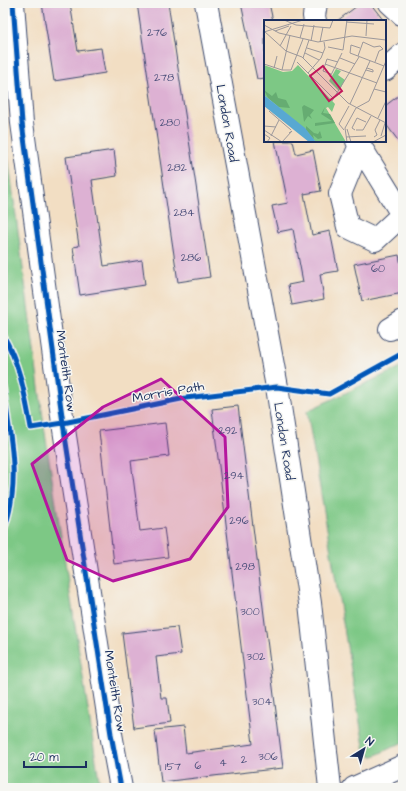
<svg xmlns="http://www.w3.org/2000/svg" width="406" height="791" font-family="'Architects Daughter',sans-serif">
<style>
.green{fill:#7dc885;stroke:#4c7c72}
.building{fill:#ddb1d3}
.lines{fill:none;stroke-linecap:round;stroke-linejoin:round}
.minor-casing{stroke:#3b496d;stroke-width:24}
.major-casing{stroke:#3b496d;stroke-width:24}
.minor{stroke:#fff;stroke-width:22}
.major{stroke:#fff;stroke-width:22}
.cycleway-casing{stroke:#f6f6f2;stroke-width:8}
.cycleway{stroke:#0057b8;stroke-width:5}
.marked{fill:#b5179e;fill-opacity:0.2;stroke:#b5179e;stroke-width:3;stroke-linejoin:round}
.labels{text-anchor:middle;stroke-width:3;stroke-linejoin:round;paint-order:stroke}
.number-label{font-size:11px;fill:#4c507b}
.street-label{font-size:13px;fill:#1b2f5e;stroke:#f6f6f2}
.inset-road{fill:none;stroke:#9c989b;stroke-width:1}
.view{fill:#c2185b;fill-opacity:0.15;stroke:#c2185b;stroke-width:2}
.inset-edge{fill:none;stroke:#1b2f5e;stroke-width:2}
</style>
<rect width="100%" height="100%" fill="#f6f6f2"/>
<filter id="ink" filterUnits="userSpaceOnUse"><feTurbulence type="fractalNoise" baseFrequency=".025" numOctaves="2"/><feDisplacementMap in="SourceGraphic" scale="8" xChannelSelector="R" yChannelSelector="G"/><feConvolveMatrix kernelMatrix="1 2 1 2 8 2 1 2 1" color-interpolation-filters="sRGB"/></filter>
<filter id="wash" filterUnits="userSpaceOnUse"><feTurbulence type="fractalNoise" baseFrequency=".012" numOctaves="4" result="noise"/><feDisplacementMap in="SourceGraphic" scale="16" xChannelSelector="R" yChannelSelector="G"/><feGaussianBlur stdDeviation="0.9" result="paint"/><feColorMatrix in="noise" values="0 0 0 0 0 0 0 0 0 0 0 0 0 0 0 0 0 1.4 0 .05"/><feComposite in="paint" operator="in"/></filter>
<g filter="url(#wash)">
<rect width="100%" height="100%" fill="#f2dec3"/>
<path class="green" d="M 3,119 L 46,440 L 99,780 L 96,788 L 3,788 Z
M 403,366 L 403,742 L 372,757 L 365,752 L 307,411 Z"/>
<g id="blocks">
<path class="building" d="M 42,3 L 70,3 L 78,51 L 101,48 L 105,73 L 54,81 Z
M 137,3 L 168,3 L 210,277 L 178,282 Z
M 241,3 L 269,3 L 273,21 L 265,21 L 265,78 L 257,79 Z
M 361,3 L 370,3 L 384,21 L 337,21 Z
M 403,92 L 403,147 L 385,123 L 385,106 Z
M 275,141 L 293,141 L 296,154 L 313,150 L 321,191 L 304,194 L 312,235 L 330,231 L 338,271 L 320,274 L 324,299 L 292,305 L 288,285 L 303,282 L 293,229 L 278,232 L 272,206 L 288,203 Z
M 114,150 L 117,176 L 92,180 L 104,266 L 142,260 L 145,285 L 80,295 L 73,247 L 79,246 L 66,157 Z
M 399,255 L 403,276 L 403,293 L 362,301 L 354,264 Z
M 238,406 L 283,768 L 161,782 L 155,730 L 183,727 L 186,753 L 253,744 L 212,409 Z
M 165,423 L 169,456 L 131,461 L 140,531 L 164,528 L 168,557 L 114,564 L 99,431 Z
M 177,627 L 181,654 L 156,657 L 161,698 L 167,698 L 170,723 L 134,728 L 122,633 Z"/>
</g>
</g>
<g filter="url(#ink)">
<use href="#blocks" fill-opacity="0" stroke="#3b496d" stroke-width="1"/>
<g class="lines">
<defs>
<path id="minor" d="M 13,3 L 22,123 L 63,423 L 111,734 L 121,788
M 390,3 L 403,15
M 315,21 L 314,16 L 316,3
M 385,70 L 403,54
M 357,141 L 403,216
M 360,145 L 340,194 L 348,227 L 375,240 L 402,215
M 390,329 L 403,321
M 354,788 L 403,766"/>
<path id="major" d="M 206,3 L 277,387 L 310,603 L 330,788"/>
</defs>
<use href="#minor" class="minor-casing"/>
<use href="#major" class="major-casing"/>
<use href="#minor" class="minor"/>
<use href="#major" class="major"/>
<defs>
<path id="cycleway" d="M 13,3 L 22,123 L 63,423 L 111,734 L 121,788
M 3,335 C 20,364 25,395 31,428 L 63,423 L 186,398 L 277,387 L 329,394 L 403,353
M 3,387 C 10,436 22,484 3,532"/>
</defs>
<use href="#cycleway" class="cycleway-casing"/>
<use href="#cycleway" class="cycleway"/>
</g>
</g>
<path class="marked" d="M 161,379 L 225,437 L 228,507 L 190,559 L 113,581 L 67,560 L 32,464 L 103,407 Z"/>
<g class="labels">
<g class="number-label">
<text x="157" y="36">276</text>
<text x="164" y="81">278</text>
<text x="170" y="126">280</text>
<text x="177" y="171">282</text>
<text x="184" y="216">284</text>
<text x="191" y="261">286</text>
<text x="378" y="272">60</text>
<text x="228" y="434">292</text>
<text x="234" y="479">294</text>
<text x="239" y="524">296</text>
<text x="245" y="570">298</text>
<text x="250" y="615">300</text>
<text x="256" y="660">302</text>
<text x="262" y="705">304</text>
<text x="268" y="760">306</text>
<text x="244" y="763">2</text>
<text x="223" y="766">4</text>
<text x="198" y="769">6</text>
<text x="173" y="770">157</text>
</g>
<g class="street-label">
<text transform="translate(228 123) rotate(80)" y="5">London Road</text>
<text transform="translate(67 371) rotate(82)" y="5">Monteith Row</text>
<text transform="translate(168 391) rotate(-10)" y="5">Morris Path</text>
<text transform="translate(285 441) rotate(81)" y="5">London Road</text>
<text transform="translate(116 691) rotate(81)" y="5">Monteith Row</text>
</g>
</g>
<g transform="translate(264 20)">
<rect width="122" height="122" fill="#f2dec3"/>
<path d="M 0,45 L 19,52 L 28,51 L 34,45 L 71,84 L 68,92 L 64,87 L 62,88 L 82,122 L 52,122 L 30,100 L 0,75 ZM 72,49 L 77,51 L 74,55 L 81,60 L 75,71 L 65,61 Z" fill="#7dc885"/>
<path d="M 0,70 L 8,76 L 12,72 L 14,78 L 22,80 L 26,88 L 15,87 L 4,78 ZM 40,85 L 50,90 L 46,95 L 48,99 L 44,96 L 40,102 L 38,87 ZM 61,87 L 59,93 L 66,94 L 71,103 L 51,106 L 51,103 L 68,101 L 57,94 ZM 42,106 L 50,113 L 54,114 L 56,111 L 58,118 L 54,119 L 49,115 L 50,119 L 42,110 Z" fill="#66ac72"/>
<path d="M 0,75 L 41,108 L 52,122 L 45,122 L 0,86 Z" fill="#58a8d2"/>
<path class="inset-road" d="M 20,0 L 32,5 L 66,8 L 69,0M 82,2 L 110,4M 0,5 L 15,13 L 54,22 L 88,16 L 122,20M 0,11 L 22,31 L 38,37 L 84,83 L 122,103M 11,11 L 25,6M 0,12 L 39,0M 102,16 L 103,0M 36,18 L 40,4M 47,21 L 50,5M 56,22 L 59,7M 16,26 L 27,6M 64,27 L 79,30 L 83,0M 43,28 L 59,33M 96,28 L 87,25 L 86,33 L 120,46M 41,33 L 55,40M 94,36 L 99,22 L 110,27 L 116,26 L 119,29 L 115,31 L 111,42M 39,38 L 45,20M 76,38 L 91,44M 33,42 L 70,79M 0,44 L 18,50 L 27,50 L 39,19M 61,44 L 113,63M 10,48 L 13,36M 18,50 L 26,15M 102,50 L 109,52 L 109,50 L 103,48M 44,53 L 57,38 L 61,28 L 60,22M 67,54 L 59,51 L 63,39 L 74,42M 66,57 L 78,33M 110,69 L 122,72M 68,81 L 95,37M 86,84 L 106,41M 92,88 L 105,81 L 122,41M 5,91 L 27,110M 114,98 L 122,81 L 122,66M 0,106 L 12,107M 83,109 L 87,122M 0,110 L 18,122M 80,110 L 75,104 L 85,86M 91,110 L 88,108 L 93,98 L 102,102M 92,110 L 99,110 L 107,96M 0,114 L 6,118 L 3,122M 7,116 L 15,100M 117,116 L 121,103M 82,117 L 102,116M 110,117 L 113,115 L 111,110 L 116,100M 18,122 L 28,111 L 25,113M 83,122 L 81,108 L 92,88M 109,122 L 122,115"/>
<path class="view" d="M 59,46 L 78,71 L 65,81 L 46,56 Z"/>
<rect width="122" height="122" class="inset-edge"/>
</g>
<rect width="406" height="791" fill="none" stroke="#f6f6f2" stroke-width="16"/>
<g transform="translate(364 749) rotate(37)" stroke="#f6f6f2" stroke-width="3" paint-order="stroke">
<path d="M0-3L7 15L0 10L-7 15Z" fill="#1b2f5e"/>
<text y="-6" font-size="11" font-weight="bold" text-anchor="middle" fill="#1b2f5e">N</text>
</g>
<path d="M24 761v6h62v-6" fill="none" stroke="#1b2f5e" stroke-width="2"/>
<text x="30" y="761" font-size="12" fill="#1b2f5e" stroke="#f6f6f2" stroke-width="3" paint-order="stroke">20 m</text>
</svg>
